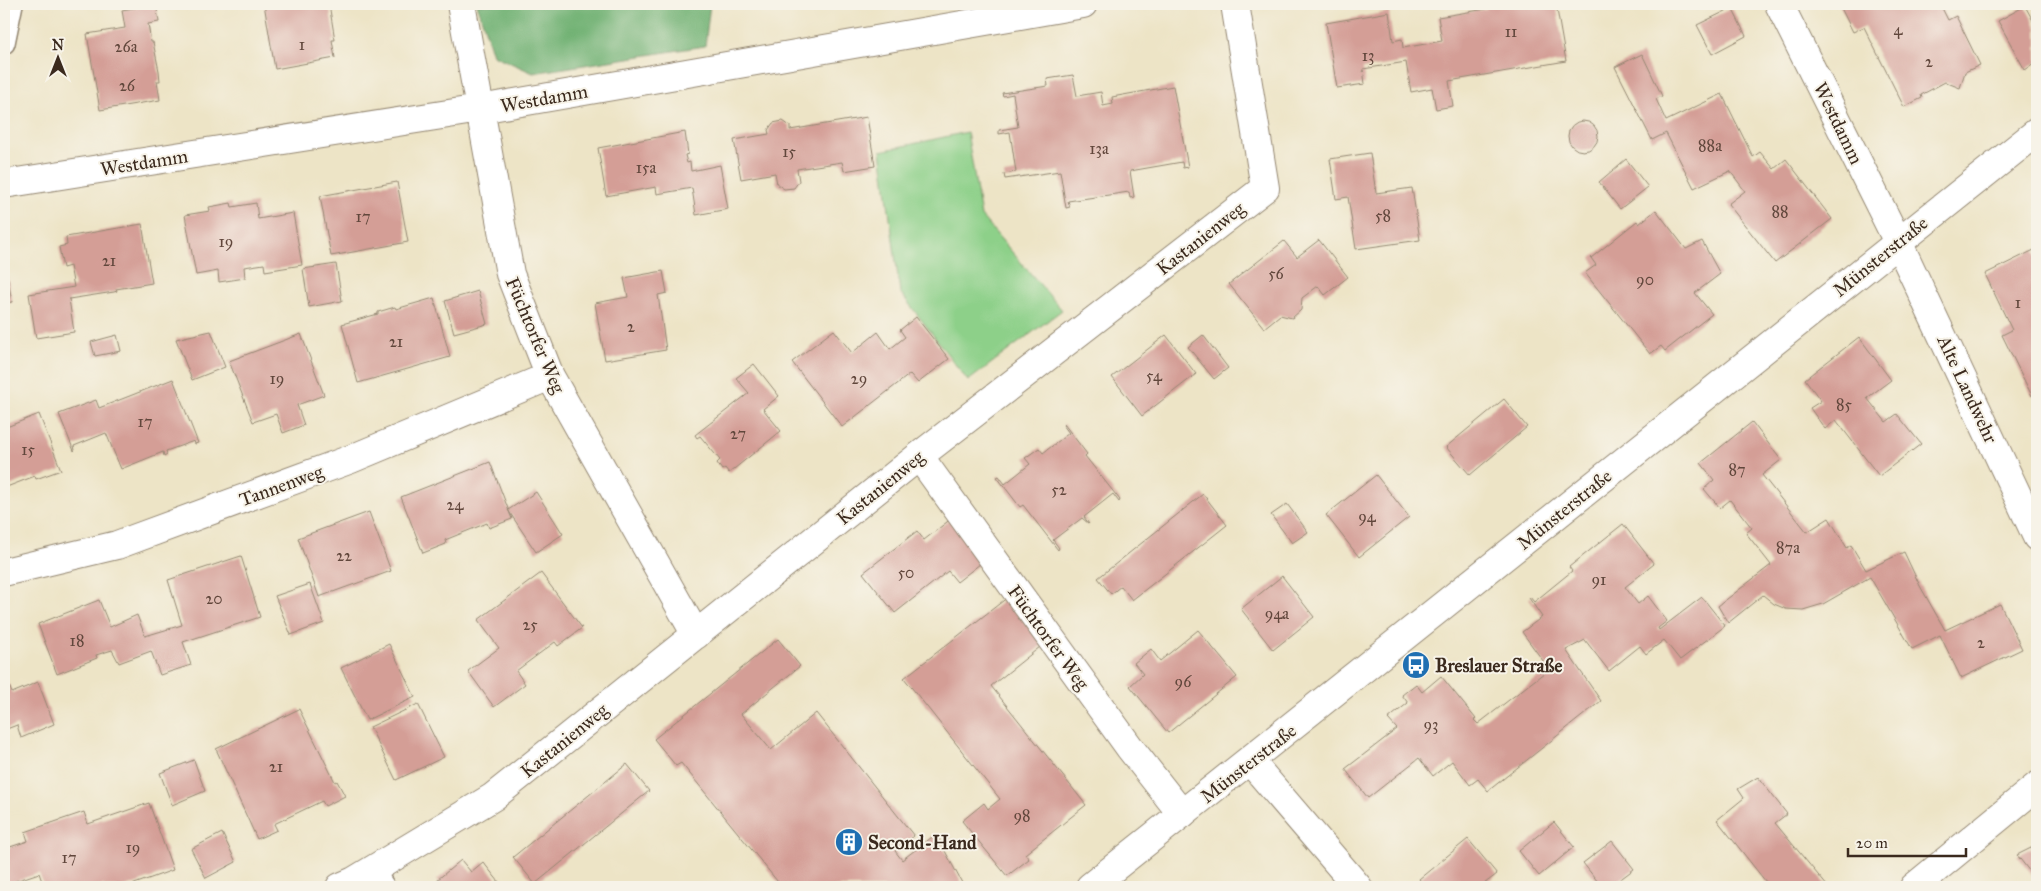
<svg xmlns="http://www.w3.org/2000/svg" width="2041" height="891" font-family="'IM FELL Great Primer',serif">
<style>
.green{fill:#8dd089;stroke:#647d54}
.forest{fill:#72b275;stroke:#566e4a}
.building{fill:#d49e96}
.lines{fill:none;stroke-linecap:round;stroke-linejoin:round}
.lane-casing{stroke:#948772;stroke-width:24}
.street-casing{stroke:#948772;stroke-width:30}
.primary-casing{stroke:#948772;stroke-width:30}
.lane{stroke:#fff;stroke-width:21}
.street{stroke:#fff;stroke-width:28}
.primary{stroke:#fff;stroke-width:28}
.labels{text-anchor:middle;stroke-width:4;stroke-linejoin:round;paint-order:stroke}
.number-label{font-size:16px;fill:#61473c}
.street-label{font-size:19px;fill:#3b2a1e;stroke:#f7f3e8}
.poi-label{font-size:19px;font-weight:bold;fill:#3b2a1e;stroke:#f7f3e8;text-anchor:start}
</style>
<rect width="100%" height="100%" fill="#f7f3e8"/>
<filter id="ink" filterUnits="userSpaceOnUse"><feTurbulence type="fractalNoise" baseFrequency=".02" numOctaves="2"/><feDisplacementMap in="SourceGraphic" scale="10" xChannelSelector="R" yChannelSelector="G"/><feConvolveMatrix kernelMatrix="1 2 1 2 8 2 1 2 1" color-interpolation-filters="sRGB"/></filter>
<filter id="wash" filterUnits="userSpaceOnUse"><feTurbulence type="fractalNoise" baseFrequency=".0096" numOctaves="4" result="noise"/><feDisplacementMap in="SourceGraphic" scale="20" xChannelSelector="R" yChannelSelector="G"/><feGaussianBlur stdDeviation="1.12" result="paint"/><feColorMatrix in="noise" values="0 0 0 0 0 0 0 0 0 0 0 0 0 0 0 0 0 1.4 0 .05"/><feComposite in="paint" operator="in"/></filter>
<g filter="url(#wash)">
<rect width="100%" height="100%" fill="#ede4c6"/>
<path class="green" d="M 967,132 L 981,216 L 1062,310 L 968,381 L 900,292 L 881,151 Z"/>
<path class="forest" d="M 477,4 L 710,4 L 705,46 L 533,73 L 493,55 Z"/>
<g id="blocks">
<path class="building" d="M 156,4 L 159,22 L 148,24 L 151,42 L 153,42 L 159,71 L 160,81 L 157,81 L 160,100 L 100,110 L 87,34 L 125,28 L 122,10 Z
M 264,4 L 329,4 L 335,40 L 332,40 L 335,58 L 275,69 Z
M 1485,4 L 1556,4 L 1566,61 L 1449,81 L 1453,106 L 1436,109 L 1432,88 L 1411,92 L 1406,62 L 1363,69 L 1365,84 L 1337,88 L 1326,23 L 1389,12 L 1393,41 L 1402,39 L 1403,48 L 1442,41 L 1438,17 L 1486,9 Z
M 1839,4 L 1940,4 L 1948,20 L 1956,16 L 1980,65 L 1965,72 L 1960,88 L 1945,82 L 1921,95 L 1922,98 L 1904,107 L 1864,27 L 1853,32 Z
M 2025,6 L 2037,28 L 2037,62 L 2025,70 L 1998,21 Z
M 1732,8 L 1746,36 L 1712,54 L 1697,25 Z
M 1642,54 L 1662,96 L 1656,99 L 1666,121 L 1722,94 L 1753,157 L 1760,152 L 1774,169 L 1786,159 L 1832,219 L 1775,263 L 1728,204 L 1745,191 L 1730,171 L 1694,188 L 1666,133 L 1652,140 L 1615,67 Z
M 1073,75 L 1077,96 L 1101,92 L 1103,106 L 1113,104 L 1112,97 L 1173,86 L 1188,167 L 1183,168 L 1182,162 L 1130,171 L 1134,197 L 1130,198 L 1129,192 L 1068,201 L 1070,207 L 1066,208 L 1060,171 L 1005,179 L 1004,174 L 1016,172 L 1010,132 L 999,134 L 999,130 L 1018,127 L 1013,94 L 1003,96 L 1002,93 L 1048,86 L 1047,79 Z
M 867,117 L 875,166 L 844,171 L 842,162 L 797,169 L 799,181 L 794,188 L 784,189 L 777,184 L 775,173 L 741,179 L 734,140 L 769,134 L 768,130 L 773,123 L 783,121 L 790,126 L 790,130 Z
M1568 136a15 15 0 1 1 30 0a15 15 0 1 1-30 0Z
M 685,132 L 688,154 L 685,155 L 687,163 L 690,162 L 691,171 L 720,165 L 728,209 L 696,215 L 692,188 L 657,194 L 656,187 L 606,196 L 598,148 Z
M 1370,153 L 1376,193 L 1412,188 L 1420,240 L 1356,249 L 1348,197 L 1336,199 L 1330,159 Z
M 1626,159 L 1648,187 L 1620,209 L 1599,182 Z
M 397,182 L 408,242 L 331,256 L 320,196 Z
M 231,203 L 232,207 L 256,203 L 258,219 L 293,213 L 302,265 L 265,271 L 264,264 L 244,267 L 245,278 L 219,282 L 218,271 L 196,275 L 185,215 L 210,211 L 209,207 Z
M 1656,210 L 1686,249 L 1702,241 L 1720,274 L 1695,293 L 1712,314 L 1665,351 L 1661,346 L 1650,354 L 1585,273 L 1596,265 L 1591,258 L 1637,221 L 1639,224 Z
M 142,224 L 152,283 L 116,289 L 117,291 L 114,292 L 69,299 L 74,332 L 36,338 L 29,294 L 74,287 L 70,266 L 63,268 L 59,247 L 67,245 L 66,237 Z
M 1319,240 L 1348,277 L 1325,295 L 1318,286 L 1302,298 L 1301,310 L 1292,318 L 1280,315 L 1264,328 L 1229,284 L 1284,241 L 1297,257 Z
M 2034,250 L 2037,257 L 2037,394 L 2032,396 L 2002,335 L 2012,330 L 1985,274 Z
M 4,258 L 12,302 L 4,303 Z
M 336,264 L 342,301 L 309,307 L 303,269 Z
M 663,271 L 667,293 L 658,295 L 666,350 L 605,360 L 595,303 L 628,297 L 624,278 Z
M 478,291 L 487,324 L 454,333 L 445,301 Z
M 434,298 L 450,357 L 358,383 L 342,324 L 378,314 L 378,312 L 395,307 L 396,309 Z
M 916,317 L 949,359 L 918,383 L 910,374 L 842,427 L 792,362 L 834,330 L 852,353 L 878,332 L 890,349 L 905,337 L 900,330 Z
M 211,331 L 225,367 L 192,380 L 176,339 Z
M 301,334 L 324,395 L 297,405 L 304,425 L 283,433 L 276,414 L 253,422 L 229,361 Z
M 117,335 L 121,351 L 95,356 L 91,342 Z
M 1166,335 L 1196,374 L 1142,416 L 1112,377 Z
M 1203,335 L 1228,368 L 1214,379 L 1188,347 Z
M 1859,337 L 1891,380 L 1867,398 L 1886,422 L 1897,414 L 1921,444 L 1879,476 L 1836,420 L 1825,429 L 1810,408 L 1821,401 L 1805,379 Z
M 754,364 L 779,396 L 763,409 L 781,431 L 729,473 L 725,468 L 722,470 L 717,463 L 720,460 L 700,436 L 697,438 L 695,435 L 749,393 L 736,378 Z
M 173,379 L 198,443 L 195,444 L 194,441 L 166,451 L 167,454 L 164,456 L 163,452 L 121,469 L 106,433 L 74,446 L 75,450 L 74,451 L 59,414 L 96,400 L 99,408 Z
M 1504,399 L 1527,427 L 1470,475 L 1446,447 Z
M 39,414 L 61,470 L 36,479 L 35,476 L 4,488 L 4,428 Z
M 1752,422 L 1781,460 L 1762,475 L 1807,532 L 1829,518 L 1847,548 L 1851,545 L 1866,570 L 1904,552 L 1920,586 L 1945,630 L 2000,604 L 2022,649 L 1961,678 L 1940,635 L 1912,649 L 1870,577 L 1823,604 L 1803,610 L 1786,609 L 1774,604 L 1763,595 L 1728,623 L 1718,606 L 1771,565 L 1746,533 L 1752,528 L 1730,500 L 1720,508 L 1704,489 L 1714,480 L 1701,463 Z
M 1064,424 L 1087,454 L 1085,456 L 1120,500 L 1119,502 L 1113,494 L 1084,517 L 1089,524 L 1082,518 L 1053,540 L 1059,548 L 1058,550 L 1023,505 L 1020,507 L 997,477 L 999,476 L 1005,484 L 1030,464 L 1025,458 L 1039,448 L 1043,453 L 1069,433 L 1063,425 Z
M 490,462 L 512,519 L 489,528 L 487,523 L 445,540 L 446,544 L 423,553 L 401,497 Z
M 1376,475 L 1409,517 L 1359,557 L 1326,515 Z
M 536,492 L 563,534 L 536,552 L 508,510 Z
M 1203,494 L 1227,525 L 1132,600 L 1121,586 L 1111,594 L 1098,578 Z
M 1287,504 L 1308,532 L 1292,543 L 1271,515 Z
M 369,512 L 391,571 L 319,597 L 298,538 Z
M 952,518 L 985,560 L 957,582 L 948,571 L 895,613 L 863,573 L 917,531 L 924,540 Z
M 1623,524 L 1654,564 L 1625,587 L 1638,604 L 1648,596 L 1667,621 L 1658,628 L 1659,630 L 1702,597 L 1725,626 L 1680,660 L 1664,640 L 1646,654 L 1640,646 L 1609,671 L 1585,640 L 1566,650 L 1601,701 L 1488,791 L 1478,779 L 1470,785 L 1452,761 L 1433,776 L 1419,758 L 1368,798 L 1345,769 L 1397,729 L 1388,719 L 1408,703 L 1402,695 L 1416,684 L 1422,692 L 1441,676 L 1476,719 L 1474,720 L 1478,724 L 1549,669 L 1522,632 L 1542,617 L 1529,598 L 1530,597 L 1534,602 L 1572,571 L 1569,567 Z
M 241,556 L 260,617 L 183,642 L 191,665 L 160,675 L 151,651 L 119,663 L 112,650 L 96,655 L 97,658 L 57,674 L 38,624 L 99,600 L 110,627 L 137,615 L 145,636 L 182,625 L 168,580 Z
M 541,573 L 582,628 L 558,646 L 555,642 L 516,671 L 525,684 L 494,707 L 468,671 L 499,648 L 478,620 Z
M 1282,576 L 1314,617 L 1273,650 L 1241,609 Z
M 310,584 L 324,623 L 291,635 L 275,596 Z
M 1008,597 L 1045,643 L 991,686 L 1086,805 L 1025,854 L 1029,859 L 1007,876 L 962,821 L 984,803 L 988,809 L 1000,799 L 904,678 Z
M 1198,630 L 1237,677 L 1168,733 L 1130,686 L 1143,674 L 1134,663 L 1151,649 L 1160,661 Z
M 778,639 L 800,666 L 741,714 L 771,750 L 816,713 L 914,836 L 895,851 L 902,860 L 936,834 L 962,883 L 957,887 L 782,887 L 681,763 L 676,766 L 654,739 Z
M 389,644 L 415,697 L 367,720 L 341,668 Z
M 4,673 L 12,693 L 38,682 L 54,724 L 21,738 L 17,725 L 4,730 Z
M 418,704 L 444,757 L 396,780 L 370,727 Z
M 299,709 L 335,782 L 337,781 L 345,796 L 325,806 L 322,801 L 274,824 L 277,830 L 257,839 L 216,749 Z
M 194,760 L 205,791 L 172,805 L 160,773 Z
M 627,764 L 649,791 L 535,884 L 513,857 Z
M 1758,777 L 1787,814 L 1775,823 L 1828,887 L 1770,887 L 1717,820 L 1744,798 L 1738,789 Z
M 149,803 L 173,870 L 126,887 L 105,887 L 104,885 L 99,887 L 44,887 L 39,873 L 4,885 L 4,849 L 28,841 L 25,832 L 84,812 L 88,824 Z
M 1554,822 L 1574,847 L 1539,876 L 1519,851 Z
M 222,833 L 236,862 L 206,878 L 191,849 Z
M 1468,839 L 1497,874 L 1480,887 L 1425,887 L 1419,879 Z
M 1612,841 L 1634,869 L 1610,887 L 1602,887 L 1583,863 Z
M 2037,845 L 2037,881 L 2017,855 Z
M 461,860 L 471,872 L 483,862 L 503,887 L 442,887 L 437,880 Z"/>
</g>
</g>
<g filter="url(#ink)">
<use href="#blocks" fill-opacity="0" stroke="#948772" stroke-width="1"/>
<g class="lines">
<defs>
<path id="lane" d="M 4,43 L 12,4
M 373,870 L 384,887"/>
<path id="street" d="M 461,4 L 510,274 L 550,376 L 696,635
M 1779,4 L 1898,242 L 2037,537
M 4,184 L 480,109 L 1083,4
M 919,456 L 1130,748 L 1182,814
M 4,572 L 117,545 L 351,459 L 550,376
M 1250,761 L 1358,887
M 340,887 L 354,881 L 493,797 L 919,456 L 1265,188 L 1235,4
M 1914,887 L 2037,786"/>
<path id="primary" d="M 1090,887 L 2037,132"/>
</defs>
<use href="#lane" class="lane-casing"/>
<use href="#street" class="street-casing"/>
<use href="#primary" class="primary-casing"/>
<use href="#lane" class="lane"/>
<use href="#street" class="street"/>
<use href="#primary" class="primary"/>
</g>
</g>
<defs>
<symbol id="bus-disc" viewBox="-11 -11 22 22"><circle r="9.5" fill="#1f6fb2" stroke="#f7f3e8"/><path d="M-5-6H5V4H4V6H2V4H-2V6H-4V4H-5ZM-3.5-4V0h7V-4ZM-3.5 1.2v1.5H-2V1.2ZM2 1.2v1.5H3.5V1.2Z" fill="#fff"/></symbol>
<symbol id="building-disc" viewBox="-11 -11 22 22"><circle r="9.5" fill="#1f6fb2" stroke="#f7f3e8"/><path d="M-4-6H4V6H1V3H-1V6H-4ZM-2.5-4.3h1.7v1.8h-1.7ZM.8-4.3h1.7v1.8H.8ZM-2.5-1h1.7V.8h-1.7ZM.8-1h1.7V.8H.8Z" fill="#fff"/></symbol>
</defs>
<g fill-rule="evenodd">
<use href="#bus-disc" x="1400" y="649" width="32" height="32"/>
<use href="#building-disc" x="833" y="826" width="32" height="32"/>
</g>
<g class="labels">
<g class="number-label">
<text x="1898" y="35">4</text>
<text x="1511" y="37">11</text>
<text x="302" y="50">1</text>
<text x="126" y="52">26a</text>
<text x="1368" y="61">13</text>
<text x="1929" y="67">2</text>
<text x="127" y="91">26</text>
<text x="1710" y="151">88a</text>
<text x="1099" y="154">13a</text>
<text x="789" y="157">15</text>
<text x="646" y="173">15a</text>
<text x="1780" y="217">88</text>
<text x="1383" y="221">58</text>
<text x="363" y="222">17</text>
<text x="226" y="247">19</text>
<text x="109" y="266">21</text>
<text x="1276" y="279">56</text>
<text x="1645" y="285">90</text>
<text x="2018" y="308">1</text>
<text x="631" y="332">2</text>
<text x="396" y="347">21</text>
<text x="1154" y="381">54</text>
<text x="277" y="384">19</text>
<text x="859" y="384">29</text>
<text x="1844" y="410">85</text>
<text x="145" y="427">17</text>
<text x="738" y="439">27</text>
<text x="28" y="455">15</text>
<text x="1737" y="475">87</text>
<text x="1059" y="495">52</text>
<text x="455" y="510">24</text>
<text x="1367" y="522">94</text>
<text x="1788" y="553">87a</text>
<text x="344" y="561">22</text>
<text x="906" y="578">50</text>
<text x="1599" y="585">91</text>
<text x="214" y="604">20</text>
<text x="1277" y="619">94a</text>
<text x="530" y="630">25</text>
<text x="77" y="646">18</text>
<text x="1981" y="648">2</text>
<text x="1183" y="687">96</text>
<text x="1431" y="730">93</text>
<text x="276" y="772">21</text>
<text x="1022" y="821">98</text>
<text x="133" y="853">19</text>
<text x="69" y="863">17</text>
</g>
<g class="street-label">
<text transform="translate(544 98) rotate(-10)" y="7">Westdamm</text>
<text transform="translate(1839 123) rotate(64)" y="7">Westdamm</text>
<text transform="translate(144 162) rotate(-9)" y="7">Westdamm</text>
<text transform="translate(1200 238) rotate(-38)" y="7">Kastanienweg</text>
<text transform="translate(1880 256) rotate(-39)" y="7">Münsterstraße</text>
<text transform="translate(536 335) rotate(67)" y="7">Füchtorfer Weg</text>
<text transform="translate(1968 389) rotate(65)" y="7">Alte Landwehr</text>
<text transform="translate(281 485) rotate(-20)" y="7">Tannenweg</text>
<text transform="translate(880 487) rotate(-39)" y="7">Kastanienweg</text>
<text transform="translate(1564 509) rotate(-39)" y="7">Münsterstraße</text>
<text transform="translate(1049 637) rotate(54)" y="7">Füchtorfer Weg</text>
<text transform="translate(564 740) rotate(-39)" y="7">Kastanienweg</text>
<text transform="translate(1248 763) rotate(-38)" y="7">Münsterstraße</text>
</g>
<g class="poi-label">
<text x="1435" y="672">Breslauer Straße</text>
<text x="868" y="849">Second-Hand</text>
</g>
</g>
<rect width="2041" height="891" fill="none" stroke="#f7f3e8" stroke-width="20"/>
<g transform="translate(58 58)" stroke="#f7f3e8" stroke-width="4" paint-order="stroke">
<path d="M0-4L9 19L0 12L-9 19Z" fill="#3b2a1e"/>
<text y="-8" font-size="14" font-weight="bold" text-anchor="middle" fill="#3b2a1e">N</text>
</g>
<path d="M1848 848v8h118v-8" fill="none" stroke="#3b2a1e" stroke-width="2.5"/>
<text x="1856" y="848" font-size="15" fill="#3b2a1e" stroke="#f7f3e8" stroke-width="4" paint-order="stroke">20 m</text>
</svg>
